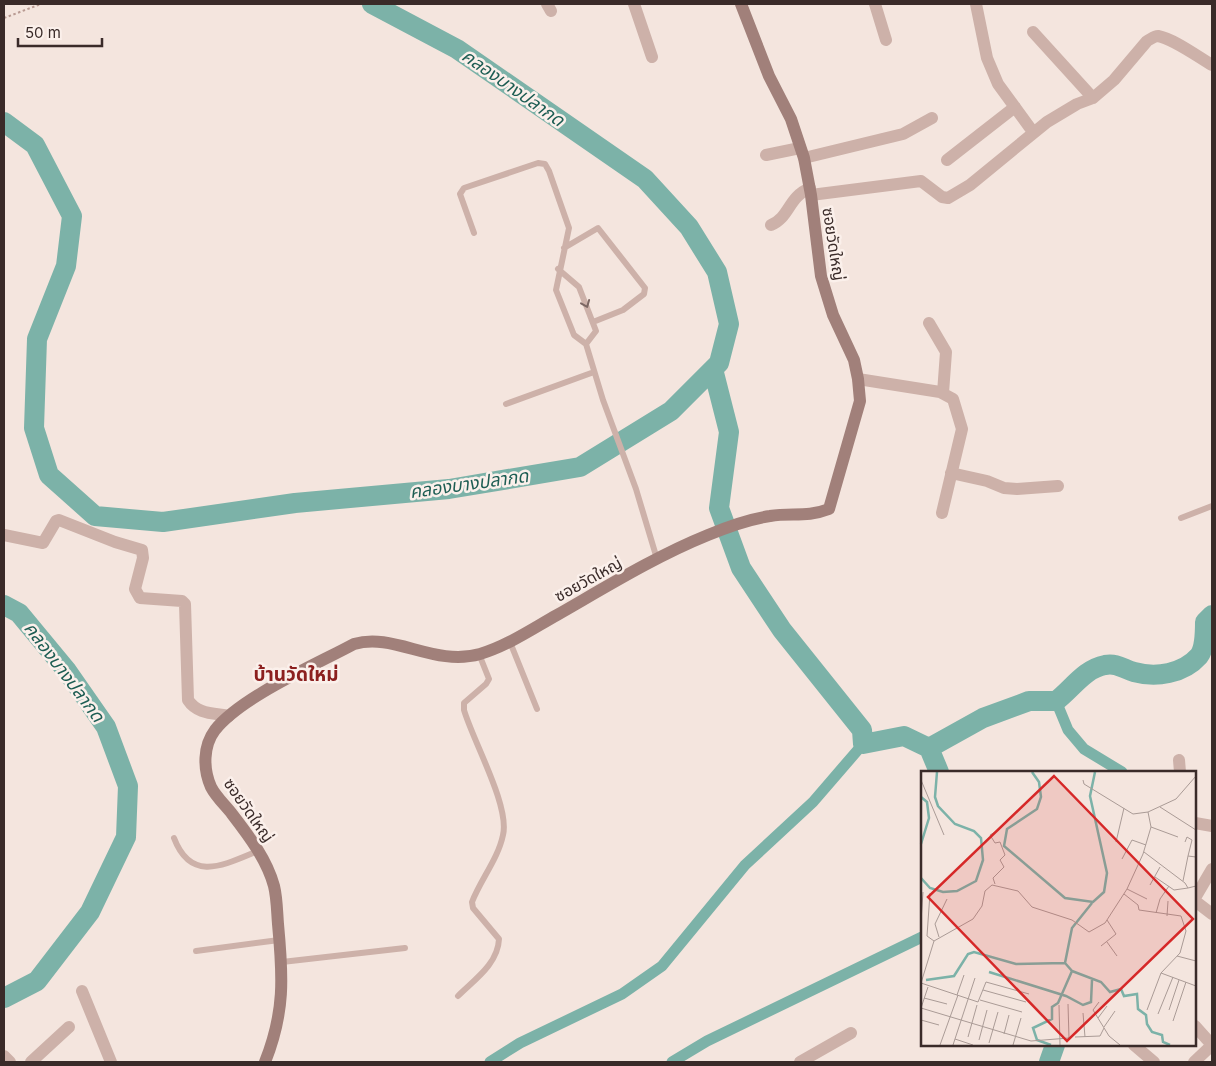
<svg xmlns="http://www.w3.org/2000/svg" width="1216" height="1066" font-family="Inter,'Noto Sans Thai',sans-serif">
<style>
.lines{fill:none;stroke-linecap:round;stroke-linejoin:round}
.canal{stroke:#7cb2a8;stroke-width:11}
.river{stroke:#7cb2a8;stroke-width:20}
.path{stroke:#b99b93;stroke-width:2;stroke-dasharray:2.5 2.5;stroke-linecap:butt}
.lane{stroke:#cdb1a9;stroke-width:6}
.street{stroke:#cdb1a9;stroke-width:12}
.secondary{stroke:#a1807a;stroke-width:12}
.oneway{stroke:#7c6763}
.labels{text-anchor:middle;stroke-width:5;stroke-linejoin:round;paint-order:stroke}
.street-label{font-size:16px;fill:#3a2b29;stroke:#fbf0eb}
.water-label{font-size:18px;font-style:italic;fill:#1d5d53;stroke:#fbf0eb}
.quarter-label{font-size:19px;font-weight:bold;fill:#8c201f;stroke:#fbf0eb}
.inset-river{fill:none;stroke:#7cb2a8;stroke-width:2.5}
.inset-road{fill:none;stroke:#aa9b96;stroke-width:1}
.view{fill:#d62828;fill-opacity:0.15;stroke:#d62828;stroke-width:2.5}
.inset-edge{fill:none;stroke:#3a2b29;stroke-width:2.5}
</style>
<rect width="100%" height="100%" fill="#f4e5de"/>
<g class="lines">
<path class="canal" d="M 1056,701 L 1068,730 L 1084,749 L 1122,772
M 490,1062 L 520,1043 L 622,994 L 662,966 L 745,865 L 813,802 L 863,744
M 672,1062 L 707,1041 L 922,937"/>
<path class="river" d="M 4,122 L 35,145 L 72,216 L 66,266 L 37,339 L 34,428 L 49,475 L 95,516 L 163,522 L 295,503 L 449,489 L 580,467 L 671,411 L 719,363 L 729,324 L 717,272 L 689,227 L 645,179 L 457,49 L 372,4
M 713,369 L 729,432 L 719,508 L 741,568 L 782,630 L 862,730 L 863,744 L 904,736 L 929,748 L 939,772
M 4,605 L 19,613 L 67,671 L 106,727 L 128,786 L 126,837 L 90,912 L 37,981 L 4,998
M 929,748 L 983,718 L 1029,701 L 1056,701 C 1072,689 1084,669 1105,665 C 1118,663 1123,669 1134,672 C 1156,678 1183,674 1199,656 C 1205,648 1205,632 1205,622 L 1212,615
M 1049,1062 L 1055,1045"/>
<path class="path" d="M 4,18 L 41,4"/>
<path class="lane" d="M 474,233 L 460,194 L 464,188 L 538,163 L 545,164 L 549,171 L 569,228 L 556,290 L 574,335 L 586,344 L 603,400 L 636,489 L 657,559
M 564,248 L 598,228 L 645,288 L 644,294 L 623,310 L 593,322
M 558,269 L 579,287 L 596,331 L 586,344
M 506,404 L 594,372
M 1181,518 L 1212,506
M 510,642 L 537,709
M 174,838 C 191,883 224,865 258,851
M 196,951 L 279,940
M 282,962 L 405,948
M 458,996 C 474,980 498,964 499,939 L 473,908 L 472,902 C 481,879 498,859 503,835 C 510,806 473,741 464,710 L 464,703 L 486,684 L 489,679 L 479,654"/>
<path class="street" d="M 547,4 L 551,11
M 634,4 L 652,57
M 875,4 L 886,40
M 976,4 L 987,58 L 998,84 L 1033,132
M 1033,32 L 1093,98
M 766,155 L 800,148
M 804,158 L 903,134 L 932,118
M 947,160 L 1015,107
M 811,195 L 921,181 L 942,197 L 948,198 L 970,185 L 1047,122 L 1077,104 L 1093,98 L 1114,80 L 1147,41 C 1151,39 1154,36 1158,36 C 1174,39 1198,57 1212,65
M 771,225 C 790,217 788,197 810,188
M 929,323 L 946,352 L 943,393
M 858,379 L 940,392 L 953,399 L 962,429 L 942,513
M 951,473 L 987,481 L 1004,488 L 1017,489 L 1058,486
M 4,535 L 43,543 L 56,521 L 59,520 L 115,542 L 142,550 L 143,558 L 135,589 L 140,598 L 182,601 L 185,604 L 188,700 C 197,714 213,713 229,716
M 1179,760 L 1180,772
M 1195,823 L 1212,826
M 1195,898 L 1212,869
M 1195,901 L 1212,914
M 82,991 L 111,1062
M 1134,1045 L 1154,1062
M 4,1056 L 10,1062
M 31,1062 L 69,1027
M 800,1062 L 851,1033
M 1194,1062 L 1212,1045 L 1195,1026"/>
<path class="secondary" d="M 265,1062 C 285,1012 283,977 278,924 C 277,912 277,898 274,886 C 267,860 249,836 232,814 C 226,806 216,797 211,787 C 203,769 203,746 215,730 C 241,697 315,665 354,644 C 394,632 434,667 480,654 C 507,646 532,629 557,615 C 606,587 656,556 708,535 C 727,527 750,519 770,516 C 791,512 806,518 829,509 L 860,401 L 858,379 L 854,360 L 833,315 L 821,276 L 811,195 L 804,158 L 791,119 L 769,76 L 741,4"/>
</g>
<defs><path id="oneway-chevron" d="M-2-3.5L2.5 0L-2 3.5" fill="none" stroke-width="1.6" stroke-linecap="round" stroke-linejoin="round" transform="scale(1.25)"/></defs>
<use class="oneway" href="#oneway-chevron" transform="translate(586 304) rotate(68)"/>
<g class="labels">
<g class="street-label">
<text transform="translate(834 244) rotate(81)" y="6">ซอยวัดใหญ่</text>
<text transform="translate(588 579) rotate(-29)" y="6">ซอยวัดใหญ่</text>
<text transform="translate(249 810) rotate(55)" y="6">ซอยวัดใหญ่</text>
</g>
<g class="water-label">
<text transform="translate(513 88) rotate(35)" y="6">คลองบางปลากด</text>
<text transform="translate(469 484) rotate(-8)" y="6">คลองบางปลากด</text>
<text transform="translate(64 672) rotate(53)" y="6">คลองบางปลากด</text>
</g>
<g class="quarter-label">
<text x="296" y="681">บ้านวัดใหม่</text>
</g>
</g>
<g transform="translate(921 771)">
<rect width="275" height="275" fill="#f4e5de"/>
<path class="inset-river" d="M 111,1 L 118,11 L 120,26 L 116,38 L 86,58 L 83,75 L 144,127 L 172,131 L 183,121 L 186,102 L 169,25 L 174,1M 0,26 L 6,31 L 8,47 L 0,73M 0,107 L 9,117 L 22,121 L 36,120 L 55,110 L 62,89 L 60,67 L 53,60 L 34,53 L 17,35 L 14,26 L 16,1M 151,200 L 180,211 L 189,221 L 200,218 L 203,225 L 216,223 L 217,238 L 225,244 L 226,253 L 231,261 L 241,264 L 242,271 L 249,274M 68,201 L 145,225 L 162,234 L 170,231 L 171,209M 5,209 L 33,205 L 47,183 L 53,181 L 95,193 L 144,192M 130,274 L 116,269 L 112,257 L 131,248 L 131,236 L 137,232 L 151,200 L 144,192 L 151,157 L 171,132"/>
<path class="inset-road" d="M 0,9 L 23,64M 162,9 L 163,13 L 212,43 L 227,41M 239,36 L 275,59M 230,56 L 257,66M 195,71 L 203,37M 264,71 L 266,66 L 271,69 L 267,85M 223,81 L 264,112 L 267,117 L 275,115M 201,88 L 211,69 L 225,74M 234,106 L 253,119 L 267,117M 262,110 L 267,85 L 275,86M 74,113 L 72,107 L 83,96 L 79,89 L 84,84 L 79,71 L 74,72 L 69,64 L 79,58M 229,114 L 239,96M 206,118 L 226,128M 9,122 L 6,165 L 13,170M 203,123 L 217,134 L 218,139 L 260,145 L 265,160 L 259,182 L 240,202 L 226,239M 235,142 L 239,128 L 248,115M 246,145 L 247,130M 0,150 L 2,121M 18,166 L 14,153 L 26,128M 186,171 L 196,185M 180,175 L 195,163 L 186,149M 256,185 L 275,190M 240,202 L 275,215M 0,212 L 13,170 L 52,148 L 61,135 L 64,120 L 71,114 L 97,120 L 111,136 L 151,149 L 168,161 L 184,152 L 206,118 L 222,83 L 230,56 L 227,41 L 255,28 L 275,5M 0,212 L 57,231 L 65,211 L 108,223M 62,219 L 105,231M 36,224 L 43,204M 3,227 L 26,233M 59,229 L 101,241M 178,231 L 172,239 L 188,265 L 199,274M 138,234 L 139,274M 0,237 L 110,270 L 148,267 L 147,233M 0,237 L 7,216M 248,239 L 258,209M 162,242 L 164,266M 237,243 L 252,206M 177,247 L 186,235M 0,249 L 18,254M 252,250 L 265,211M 183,256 L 194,240M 83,263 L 88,244M 47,266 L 56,234M 154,266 L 179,265 L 183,257M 34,268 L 52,274M 58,269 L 66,239M 68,272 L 77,241M 19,274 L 37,224M 32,274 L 54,207M 92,274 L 100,247"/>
<path class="view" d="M 133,5 L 272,148 L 146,270 L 7,126 Z"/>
<rect width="275" height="275" class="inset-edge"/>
</g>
<rect width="1216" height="1066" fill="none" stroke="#3a2b29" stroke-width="10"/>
<path d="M18 38v8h84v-8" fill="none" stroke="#3a2b29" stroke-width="2.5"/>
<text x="25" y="38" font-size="15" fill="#3a2b29" stroke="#fbf0eb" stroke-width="4" paint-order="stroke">50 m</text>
</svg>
